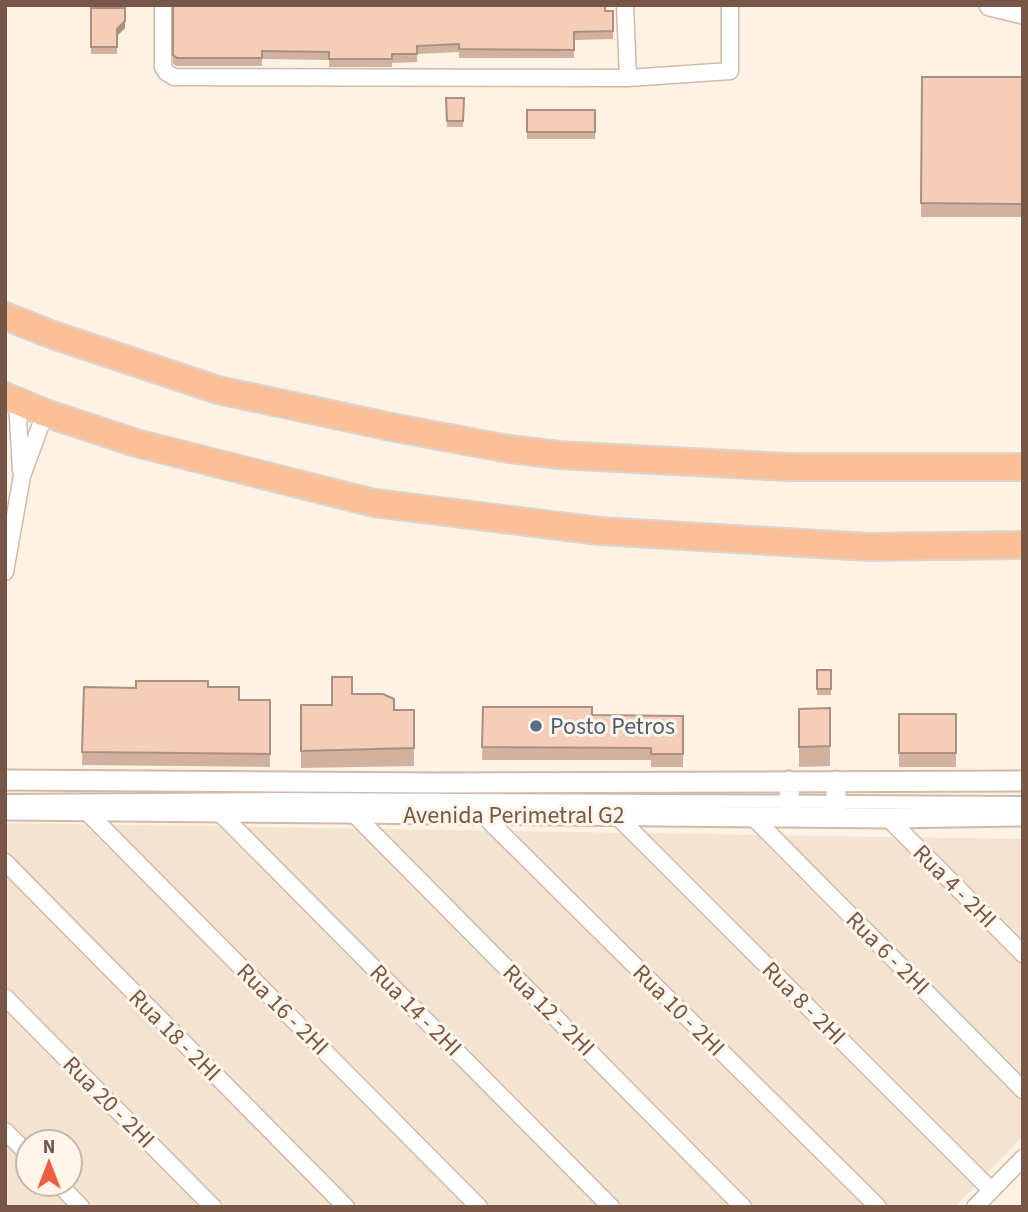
<svg xmlns="http://www.w3.org/2000/svg" width="1028" height="1212" font-family="'Source Sans 3',sans-serif">
<style>
.residential{fill:#f5e3d1;fill-rule:evenodd}
.lines{fill:none;stroke-linecap:round;stroke-linejoin:round}
.pedestrian-casing{stroke:#d1baac;stroke-width:16}
.minor-casing{stroke:#d1baac;stroke-width:19}
.tertiary-casing{stroke:#d1baac;stroke-width:23}
.secondary-casing{stroke:#d4baa9;stroke-width:24}
.trunk-casing{stroke:#dcd3cf;stroke-width:30}
.pedestrian{stroke:#fff;stroke-width:12}
.minor{stroke:#fff;stroke-width:16}
.tertiary{stroke:#fff;stroke-width:19}
.secondary{stroke:#fff;stroke-width:21}
.trunk{stroke:#fcc098;stroke-width:26}
.wall{fill:#d2b19f}
.shaded-wall{fill:#ab9082}
.building{fill:#f4ceb9;stroke:#ab9082;stroke-width:2}
.service-dot{fill:#5c6f8a;stroke:#fff6ea;stroke-width:2.5}
.labels{text-anchor:middle;stroke-width:6;stroke-linejoin:round;paint-order:stroke}
.service-label{font-size:24px;fill:#4e5e75;stroke:#fff6ea;text-anchor:start}
.street-label{font-size:24px;fill:#775648;stroke:#fff6ea}
</style>
<rect width="100%" height="100%" fill="#fdf2e3"/>
<path class="residential" d="M 5,823 L 1023,839 L 1023,1136 L 955,1207 L 5,1207 ZM 28,1142 L 70,1142 L 70,1184 L 28,1184 Z"/>
<g class="lines">
<defs>
<path id="pedestrian" d="M 5,801 L 276,799 L 1023,803"/>
<path id="minor" d="M 163,5 L 163,67 L 166,72 L 174,77 L 628,78 L 625,5
M 628,78 L 730,71 L 730,5
M 17,401 L 21,470
M 5,572 L 22,476 L 45,413
M 87,812 L 479,1207
M 481,813 L 878,1207
M 221,814 L 611,1207
M 354,814 L 743,1207
M 616,815 L 991,1190
M 753,817 L 1023,1090
M 888,818 L 1023,954
M 5,862 L 346,1207
M 5,997 L 213,1207
M 5,1131 L 28,1154
M 59,1184 L 81,1207
M 975,1207 L 1023,1158"/>
<path id="tertiary" d="M 5,780 L 436,783 L 1023,781
M 789,781 L 790,817
M 836,781 L 836,816
M 5,810 L 888,818 L 1023,816"/>
<path id="secondary" d="M 990,5 L 1023,13"/>
<path id="trunk" d="M 5,316 L 53,335 L 218,390 L 396,428 L 509,449 L 559,455 L 787,467 L 1023,467
M 5,396 L 45,413 L 136,443 L 374,503 L 600,531 L 869,547 L 1023,545"/>
</defs>
<use href="#pedestrian" class="pedestrian-casing"/>
<use href="#minor" class="minor-casing"/>
<use href="#tertiary" class="tertiary-casing"/>
<use href="#secondary" class="secondary-casing"/>
<use href="#trunk" class="trunk-casing"/>
<use href="#pedestrian" class="pedestrian"/>
<use href="#minor" class="minor"/>
<use href="#tertiary" class="tertiary"/>
<use href="#secondary" class="secondary"/>
<use href="#trunk" class="trunk"/>
</g>
<path class="wall" d="M 173,5 L 613,11 L 613,39 L 574,40 L 574,58 L 459,58 L 459,52 L 417,54 L 417,62 L 392,63 L 392,67 L 329,67 L 329,60 L 262,59 L 262,66 L 177,66 L 173,64 Z
M 91,8 L 125,8 L 125,28 L 117,36 L 117,54 L 91,54 Z
M 922,77 L 1023,77 L 1023,217 L 921,217 Z
M 446,98 L 464,98 L 463,127 L 447,127 Z
M 527,110 L 595,110 L 595,139 L 527,139 Z
M 817,670 L 831,670 L 831,695 L 817,695 Z
M 84,687 L 136,688 L 208,687 L 239,700 L 270,700 L 270,767 L 82,765 Z
M 301,705 L 332,705 L 394,710 L 414,710 L 414,766 L 301,768 Z
M 483,707 L 592,715 L 683,716 L 683,767 L 651,767 L 651,760 L 482,760 Z
M 830,708 L 830,766 L 799,767 L 799,709 Z
M 899,714 L 956,714 L 956,767 L 899,767 Z"/>
<path class="shaded-wall" d="M 125,21 L 125,28 L 117,36 L 117,29 Z"/>
<path class="building" d="M 173,5 L 605,5 L 605,11 L 613,11 L 613,31 L 574,32 L 574,50 L 459,49 L 459,44 L 417,46 L 417,54 L 392,54 L 392,59 L 329,59 L 329,52 L 262,51 L 262,58 L 177,58 L 173,55 Z
M 91,8 L 125,8 L 125,21 L 117,29 L 117,47 L 91,47 Z
M 922,77 L 1023,77 L 1023,204 L 921,203 Z
M 446,98 L 464,98 L 463,121 L 447,121 Z
M 527,110 L 595,110 L 595,132 L 527,132 Z
M 817,670 L 831,670 L 831,689 L 817,689 Z
M 332,677 L 352,677 L 352,694 L 383,694 L 394,699 L 394,710 L 414,710 L 414,748 L 301,751 L 301,705 L 332,705 Z
M 136,681 L 208,681 L 208,687 L 239,687 L 239,700 L 270,700 L 270,754 L 82,752 L 84,687 L 136,688 Z
M 483,707 L 592,707 L 592,715 L 683,716 L 683,754 L 651,754 L 651,748 L 482,747 Z
M 830,708 L 830,746 L 799,747 L 799,709 Z
M 899,714 L 956,714 L 956,753 L 899,753 Z"/>
<circle class="service-dot" cx="536" cy="726" r="7"/>
<g class="labels">
<g class="service-label">
<text x="550" y="734">Posto Petros</text>
</g>
<g class="street-label">
<text x="514" y="823">Avenida Perimetral G2</text>
<text transform="translate(955 886) rotate(45)" y="8">Rua 4 - 2HI</text>
<text transform="translate(888 953) rotate(45)" y="8">Rua 6 - 2HI</text>
<text transform="translate(804 1003) rotate(45)" y="8">Rua 8 - 2HI</text>
<text transform="translate(283 1009) rotate(45)" y="8">Rua 16 - 2HI</text>
<text transform="translate(416 1010) rotate(45)" y="8">Rua 14 - 2HI</text>
<text transform="translate(549 1010) rotate(45)" y="8">Rua 12 - 2HI</text>
<text transform="translate(679 1010) rotate(45)" y="8">Rua 10 - 2HI</text>
<text transform="translate(175 1035) rotate(45)" y="8">Rua 18 - 2HI</text>
<text transform="translate(109 1102) rotate(45)" y="8">Rua 20 - 2HI</text>
</g>
</g>
<rect width="1028" height="1212" fill="none" stroke="#775648" stroke-width="14"/>
<g transform="translate(49 1163)"><circle r="33" fill="#fff6ea" stroke="#c9b6a9" stroke-width="2"/>
<path d="M0-5L12 26L0 18L-12 26Z" fill="#ed5f43"/>
<text y="-10" font-size="19" font-weight="bold" text-anchor="middle" fill="#775648">N</text>
</g>
</svg>
